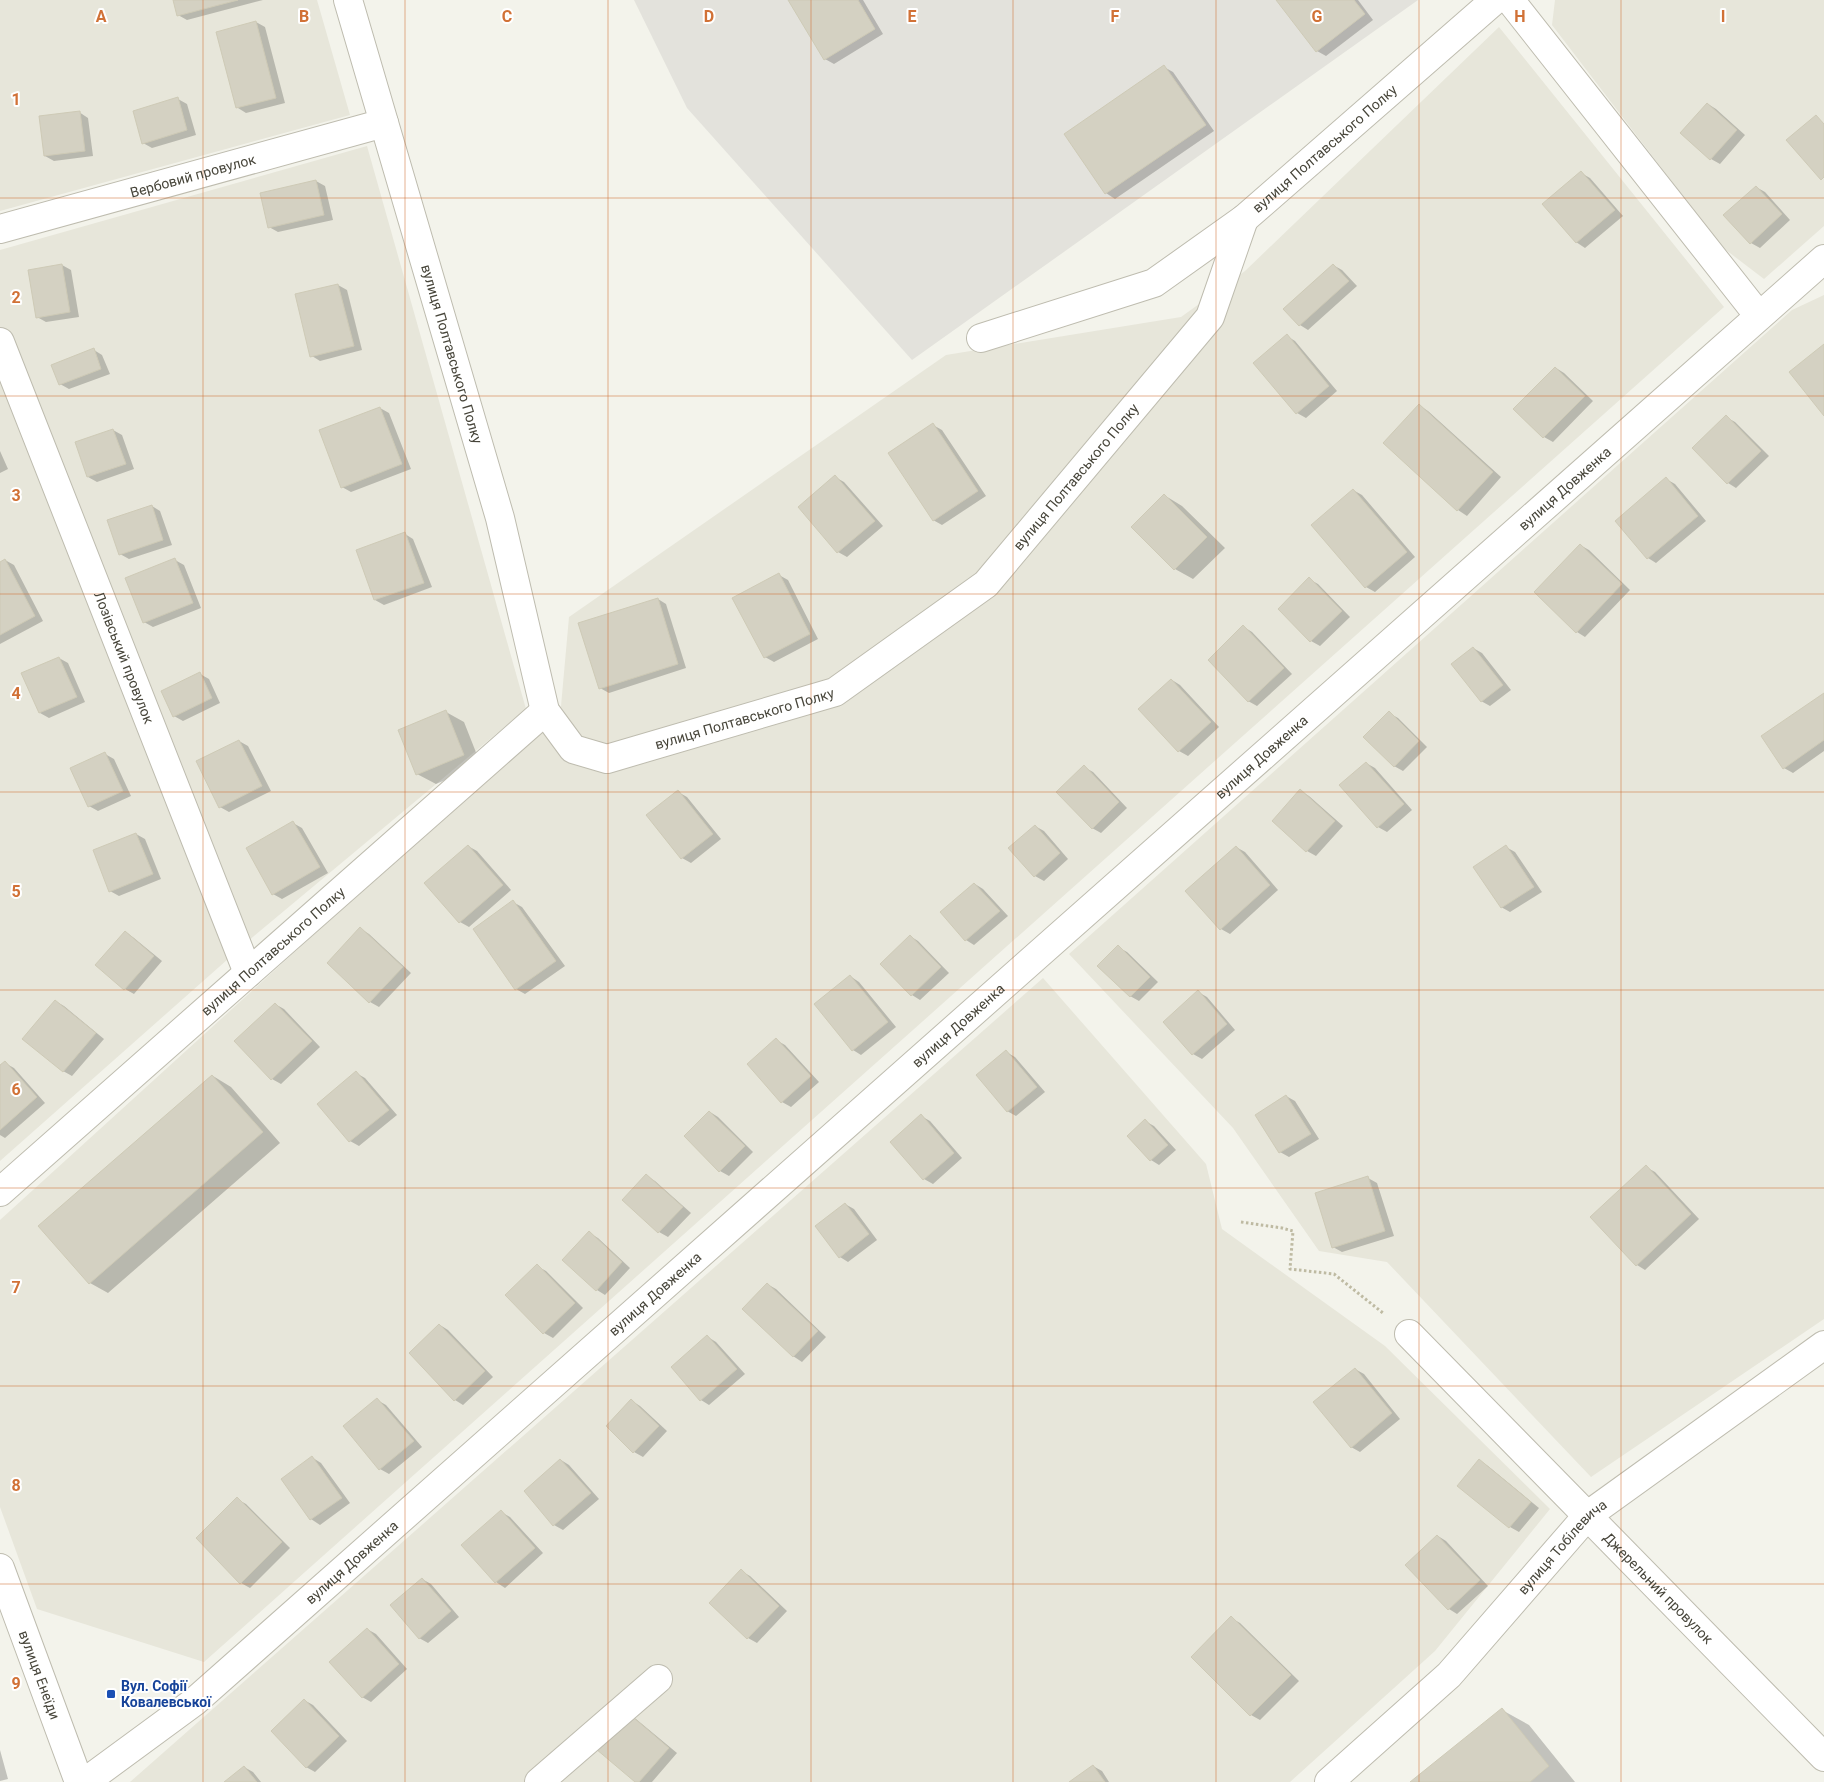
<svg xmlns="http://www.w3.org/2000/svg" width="1824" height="1782" font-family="Roboto,sans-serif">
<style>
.residential{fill:#e7e6da}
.industrial{fill:#e3e2dc}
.shadow{fill:#0003}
.building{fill:#d4d1c2;stroke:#cecab6}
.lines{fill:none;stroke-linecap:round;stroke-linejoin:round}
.minor-casing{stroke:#bebcaf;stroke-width:30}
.path{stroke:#bebaa2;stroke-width:3;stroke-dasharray:2.5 2.5;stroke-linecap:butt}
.minor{stroke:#fff;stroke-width:28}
.grid{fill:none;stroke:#d17136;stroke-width:1;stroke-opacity:0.55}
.transit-dot{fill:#1a4fb4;stroke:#fff;stroke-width:2}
.labels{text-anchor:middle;stroke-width:4;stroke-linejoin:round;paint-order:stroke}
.street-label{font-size:14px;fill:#47453a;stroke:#fff}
.transit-label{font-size:14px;font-weight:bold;fill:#164399;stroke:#fff;text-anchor:start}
.grid-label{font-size:16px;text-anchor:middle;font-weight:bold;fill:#d17136;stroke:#fff;stroke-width:4;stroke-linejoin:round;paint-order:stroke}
</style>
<rect width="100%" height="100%" fill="#f3f3eb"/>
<path class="residential" d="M 0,0 L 317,0 L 350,115 L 0,211 Z
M 1555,0 L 1824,0 L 1824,226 L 1764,279 L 1722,247 L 1552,25 Z
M 1499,27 L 1724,307 L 204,1662 L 37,1609 L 0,1507 L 0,1220 L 542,727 L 561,706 L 569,617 L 946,355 L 1181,317 L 1245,271 Z
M 367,146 L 526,709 L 254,936 L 0,1161 L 0,250 Z
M 1824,295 L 1824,1319 L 1591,1477 L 1387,1262 L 1319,1251 L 1233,1128 L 1069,954 L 1792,310 Z
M 1043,978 L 1206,1164 L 1222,1229 L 1385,1346 L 1550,1509 L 1435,1651 L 1290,1782 L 130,1782 Z"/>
<path class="industrial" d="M 634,0 L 1418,0 L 912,360 L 687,108 Z"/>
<path class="shadow" d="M 174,0 L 263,0 L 187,20 L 178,15 Z
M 790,0 L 863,0 L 883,34 L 834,64 L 825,59 Z
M 1278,0 L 1358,0 L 1373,20 L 1326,56 L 1317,51 Z
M 256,22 L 265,27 L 285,103 L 246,113 L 238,108 Z
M 1164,67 L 1173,72 L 1214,131 L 1115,199 L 1106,193 L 1066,134 Z
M 178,99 L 187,104 L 196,135 L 152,148 L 143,143 Z
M 1708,104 L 1716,109 L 1745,135 L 1720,164 L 1711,159 Z
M 79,112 L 88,118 L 93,156 L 54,161 L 45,156 Z
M 1581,173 L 1590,178 L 1623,216 L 1585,248 L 1576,242 Z
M 316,181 L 325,186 L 333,220 L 278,232 L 269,227 Z
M 1756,187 L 1765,192 L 1790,220 L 1760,248 L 1751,243 L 1725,215 Z
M 62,265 L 71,270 L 79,317 L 46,322 L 37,317 Z
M 1333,265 L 1342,270 L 1357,286 L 1308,330 L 1300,325 Z
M 338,285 L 347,290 L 362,350 L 320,361 L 312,356 Z
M 1287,336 L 1295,341 L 1337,391 L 1306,418 L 1297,413 Z
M 94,350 L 102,355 L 110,374 L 69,389 L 60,384 Z
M 1556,368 L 1564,373 L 1593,401 L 1553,442 L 1544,437 L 1515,409 Z
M 1420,406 L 1428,411 L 1501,477 L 1467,516 L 1458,510 L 1385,443 Z
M 380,408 L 389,413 L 411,469 L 351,492 L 342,487 Z
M 1726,417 L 1735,422 L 1769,456 L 1736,488 L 1728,483 Z
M 933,425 L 942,430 L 986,496 L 942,525 L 933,520 Z
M 113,430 L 122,435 L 134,469 L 97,482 L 88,477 Z
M 0,451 L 8,469 L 0,473 Z
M 835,477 L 844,482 L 883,526 L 847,557 L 838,552 Z
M 1666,479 L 1675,484 L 1706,521 L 1656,563 L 1648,558 Z
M 1353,490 L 1362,495 L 1415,557 L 1375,592 L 1366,587 Z
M 1164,495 L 1182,506 L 1225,548 L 1193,579 L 1175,569 Z
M 152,506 L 160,511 L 172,545 L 129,559 L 120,554 Z
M 405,534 L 413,539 L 432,587 L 384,605 L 375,600 L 357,551 Z
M 1580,545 L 1589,550 L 1630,590 L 1585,637 L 1577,632 Z
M 5,560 L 14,565 L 43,621 L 0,644 L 0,563 Z
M 175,560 L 184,565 L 201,608 L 153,627 L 144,622 Z
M 779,575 L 788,580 L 818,639 L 774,662 L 765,657 Z
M 1309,579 L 1318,584 L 1350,617 L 1320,646 L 1311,641 L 1280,609 Z
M 658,599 L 666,604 L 686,668 L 609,693 L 600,688 Z
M 1244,627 L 1252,632 L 1292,674 L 1257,706 L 1248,701 Z
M 1473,648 L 1482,653 L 1511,690 L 1490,706 L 1481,701 Z
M 59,658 L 68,663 L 85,702 L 49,718 L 40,713 Z
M 200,674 L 209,679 L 220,703 L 183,721 L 174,716 Z
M 1172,680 L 1180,685 L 1219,727 L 1188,756 L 1179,751 Z
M 1824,695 L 1824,751 L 1793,773 L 1784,768 Z
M 446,712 L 464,722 L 481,765 L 436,784 L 417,774 Z
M 1389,713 L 1398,718 L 1427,747 L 1403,771 L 1394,766 Z
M 239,741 L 248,746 L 271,791 L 229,812 L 220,807 Z
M 105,754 L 114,759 L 131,796 L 98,811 L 89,806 Z
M 1366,763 L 1375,768 L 1412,810 L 1387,832 L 1378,827 Z
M 1084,767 L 1093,772 L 1127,808 L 1101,833 L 1092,828 Z
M 1301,791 L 1309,796 L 1343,826 L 1316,856 L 1307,851 L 1274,821 Z
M 678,792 L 687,797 L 721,839 L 691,863 L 682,858 L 648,815 Z
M 293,823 L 302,828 L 328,873 L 282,899 L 273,894 Z
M 1035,826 L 1044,831 L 1068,859 L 1044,881 L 1035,876 L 1010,848 Z
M 136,834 L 145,839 L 161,879 L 119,896 L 110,891 Z
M 468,846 L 477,851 L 511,890 L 469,927 L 460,922 L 426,883 Z
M 1236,847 L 1245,852 L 1278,890 L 1230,934 L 1221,929 Z
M 1506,847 L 1515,852 L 1542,892 L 1510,912 L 1501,907 Z
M 975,884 L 983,889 L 1008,916 L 974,945 L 966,940 Z
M 513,902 L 522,907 L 565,966 L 525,994 L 516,989 Z
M 361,929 L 369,934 L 411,973 L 379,1007 L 370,1002 Z
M 126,932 L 134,938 L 162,961 L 134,994 L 125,989 L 97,965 Z
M 910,936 L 918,941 L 949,973 L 920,1000 L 912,995 Z
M 1118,947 L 1127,952 L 1158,982 L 1139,1001 L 1130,996 Z
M 850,976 L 859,982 L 896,1027 L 861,1055 L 853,1050 Z
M 1198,992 L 1207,997 L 1235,1030 L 1202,1059 L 1193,1054 Z
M 55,1001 L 64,1006 L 104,1039 L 72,1076 L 63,1071 Z
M 275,1004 L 284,1009 L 320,1047 L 281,1084 L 272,1079 Z
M 776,1040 L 785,1045 L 819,1082 L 791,1107 L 782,1102 Z
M 1006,1052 L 1015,1057 L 1045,1092 L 1016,1116 L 1007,1111 Z
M 5,1063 L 14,1068 L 45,1103 L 5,1138 L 0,1135 L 0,1067 Z
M 356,1073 L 365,1078 L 397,1115 L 359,1146 L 350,1141 L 318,1104 Z
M 213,1076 L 231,1087 L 280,1143 L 108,1293 L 90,1283 Z
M 1286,1096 L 1295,1101 L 1319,1139 L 1289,1157 L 1280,1152 Z
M 710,1112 L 718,1117 L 753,1152 L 729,1176 L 720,1171 Z
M 921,1116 L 930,1121 L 962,1158 L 933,1184 L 924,1179 Z
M 1145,1121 L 1154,1126 L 1176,1150 L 1159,1165 L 1151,1160 Z
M 1646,1167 L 1655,1172 L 1699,1219 L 1645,1270 L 1637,1265 Z
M 647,1176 L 655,1181 L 691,1213 L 668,1237 L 659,1232 L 624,1200 Z
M 1368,1178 L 1377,1183 L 1394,1236 L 1342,1252 L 1333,1247 Z
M 845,1204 L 854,1209 L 877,1240 L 848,1262 L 840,1257 Z
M 589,1233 L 598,1238 L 630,1268 L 605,1295 L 597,1290 Z
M 537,1266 L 546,1271 L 583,1308 L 553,1338 L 544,1333 Z
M 767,1284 L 776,1289 L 826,1337 L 802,1362 L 793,1356 Z
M 440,1325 L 448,1330 L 493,1377 L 463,1405 L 455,1400 Z
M 708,1337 L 716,1342 L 745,1374 L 709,1405 L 701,1400 Z
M 1355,1369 L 1364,1374 L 1400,1419 L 1360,1452 L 1351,1447 Z
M 377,1400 L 386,1405 L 422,1447 L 389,1474 L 380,1469 Z
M 632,1401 L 640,1406 L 667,1431 L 643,1457 L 634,1452 Z
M 313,1458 L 321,1463 L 350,1503 L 320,1525 L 311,1519 Z
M 561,1460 L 569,1465 L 599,1499 L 563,1530 L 554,1525 Z
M 1479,1461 L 1488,1466 L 1539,1508 L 1519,1532 L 1510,1527 L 1459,1485 Z
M 237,1499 L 246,1504 L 290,1548 L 250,1588 L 241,1583 Z
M 501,1512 L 510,1517 L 543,1553 L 505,1588 L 496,1582 L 463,1545 Z
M 1438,1536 L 1446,1541 L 1488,1586 L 1457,1614 L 1449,1609 Z
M 741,1571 L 750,1576 L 787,1611 L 757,1643 L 748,1638 Z
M 422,1579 L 431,1584 L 459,1617 L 428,1643 L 419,1638 Z
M 1231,1618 L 1240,1623 L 1299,1681 L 1260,1720 L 1251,1715 Z
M 367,1629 L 376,1634 L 407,1669 L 371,1702 L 362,1697 Z
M 304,1700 L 313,1705 L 347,1741 L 315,1772 L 306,1767 Z
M 1502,1710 L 1529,1725 L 1575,1782 L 1412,1782 Z
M 628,1714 L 636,1719 L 677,1753 L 652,1782 L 637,1782 Z
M 0,1750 L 8,1779 L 0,1781 Z
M 1093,1766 L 1102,1771 L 1109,1782 L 1071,1782 Z
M 244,1767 L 253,1772 L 261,1782 L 226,1782 Z"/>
<path class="building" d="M 173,0 L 238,0 L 177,16 Z
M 788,0 L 858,0 L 875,29 L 824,60 Z
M 1276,0 L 1354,0 L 1365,14 L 1316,52 Z
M 256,21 L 276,98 L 236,108 L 216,32 Z
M 1164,65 L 1206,125 L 1105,194 L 1064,134 Z
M 178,97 L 187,130 L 142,144 L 133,111 Z
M 1707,103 L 1737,130 L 1710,160 L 1680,133 Z
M 80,111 L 85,151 L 44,156 L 39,116 Z
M 1816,115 L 1824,124 L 1824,177 L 1821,180 L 1786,140 Z
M 1581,171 L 1615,210 L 1576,243 L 1542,204 Z
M 316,180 L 324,215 L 268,228 L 260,193 Z
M 1756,186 L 1782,214 L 1750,244 L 1723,215 Z
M 62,264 L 70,312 L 36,318 L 28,270 Z
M 1333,264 L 1349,281 L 1299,326 L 1283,309 Z
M 338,284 L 354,346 L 310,357 L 295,294 Z
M 1287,334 L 1329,386 L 1296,414 L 1253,363 Z
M 1824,344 L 1824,416 L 1789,372 Z
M 94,348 L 101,369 L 59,385 L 51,365 Z
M 1555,367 L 1585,396 L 1543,438 L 1513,409 Z
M 1419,404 L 1493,472 L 1457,511 L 1383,443 Z
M 380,407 L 402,464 L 341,488 L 319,430 Z
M 1726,415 L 1761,451 L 1727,484 L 1692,448 Z
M 933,423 L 978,491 L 933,521 L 888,453 Z
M 113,429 L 126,464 L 87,477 L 75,442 Z
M 835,475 L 875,521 L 837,553 L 798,507 Z
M 1666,477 L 1698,516 L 1647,559 L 1615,521 Z
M 1353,489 L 1407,552 L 1365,588 L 1311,525 Z
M 1164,494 L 1207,537 L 1174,570 L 1131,527 Z
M 152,505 L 163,540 L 119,555 L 107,520 Z
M 405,532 L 424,583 L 374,600 L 356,550 Z
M 1580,544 L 1622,584 L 1576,633 L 1534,592 Z
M 175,558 L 193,603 L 143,623 L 125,578 Z
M 5,559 L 35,616 L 0,635 L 0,562 Z
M 779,573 L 810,634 L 764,658 L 732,598 Z
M 1309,577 L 1342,611 L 1310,642 L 1278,609 Z
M 658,598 L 678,664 L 599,689 L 578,623 Z
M 1243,625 L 1284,668 L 1248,702 L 1208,660 Z
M 1473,647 L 1503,685 L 1481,702 L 1451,664 Z
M 59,657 L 77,697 L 39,713 L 21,673 Z
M 200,672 L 212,698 L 173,717 L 161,691 Z
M 1171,679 L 1211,722 L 1178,752 L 1138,709 Z
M 1824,693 L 1824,740 L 1783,769 L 1761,736 Z
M 446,710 L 464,755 L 416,775 L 398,730 Z
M 1389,711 L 1419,741 L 1394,767 L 1363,737 Z
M 239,740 L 262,786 L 219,808 L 196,761 Z
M 105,752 L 123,791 L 88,807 L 70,768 Z
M 1366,762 L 1404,804 L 1377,828 L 1339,785 Z
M 1084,765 L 1119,802 L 1092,829 L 1056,792 Z
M 1300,789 L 1335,821 L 1306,852 L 1272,821 Z
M 678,790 L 713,834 L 681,859 L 646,815 Z
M 293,821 L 320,867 L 272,895 L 246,848 Z
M 1035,825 L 1060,853 L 1034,877 L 1008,848 Z
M 136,833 L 153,874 L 109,892 L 93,850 Z
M 468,845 L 503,885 L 459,923 L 424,883 Z
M 1506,845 L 1534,887 L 1501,908 L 1473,867 Z
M 1236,846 L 1270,885 L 1220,930 L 1185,891 Z
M 974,883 L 1000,911 L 965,941 L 940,912 Z
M 513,900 L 556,961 L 515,990 L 473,929 Z
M 360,927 L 403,967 L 369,1003 L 327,963 Z
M 125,931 L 154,956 L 124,990 L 95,965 Z
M 910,935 L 941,967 L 911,996 L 880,964 Z
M 1118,945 L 1150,977 L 1130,997 L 1097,966 Z
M 850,975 L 888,1022 L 852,1051 L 814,1004 Z
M 1198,990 L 1227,1024 L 1192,1055 L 1163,1022 Z
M 55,1000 L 96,1033 L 63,1072 L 22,1039 Z
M 275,1003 L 312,1041 L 271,1080 L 234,1041 Z
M 776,1038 L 811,1076 L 781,1103 L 747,1064 Z
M 1006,1050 L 1037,1087 L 1007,1112 L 976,1075 Z
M 5,1061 L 37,1097 L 0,1130 L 0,1065 Z
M 356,1071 L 389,1110 L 349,1142 L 317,1104 Z
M 212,1075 L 263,1132 L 89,1284 L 38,1226 Z
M 1286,1095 L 1311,1134 L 1279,1153 L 1255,1115 Z
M 709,1111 L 745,1146 L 719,1172 L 684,1136 Z
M 921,1114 L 954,1153 L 923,1180 L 890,1142 Z
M 1145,1119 L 1168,1145 L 1150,1161 L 1127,1136 Z
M 1646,1165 L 1691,1214 L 1636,1266 L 1590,1217 Z
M 646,1174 L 683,1207 L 658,1233 L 622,1200 Z
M 1368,1176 L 1385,1231 L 1332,1248 L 1315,1193 Z
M 845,1203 L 869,1234 L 839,1258 L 815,1226 Z
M 589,1231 L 622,1262 L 596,1291 L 562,1260 Z
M 537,1264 L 575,1303 L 543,1334 L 505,1295 Z
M 767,1283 L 818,1331 L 793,1357 L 742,1309 Z
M 439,1324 L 485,1371 L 454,1401 L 409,1353 Z
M 707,1335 L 737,1369 L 700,1401 L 671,1367 Z
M 1355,1368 L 1392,1413 L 1351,1448 L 1313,1402 Z
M 377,1398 L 414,1441 L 379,1470 L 343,1426 Z
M 631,1399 L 659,1426 L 633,1453 L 606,1426 Z
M 312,1456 L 342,1498 L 310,1520 L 281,1479 Z
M 560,1459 L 591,1493 L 553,1526 L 524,1491 Z
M 1479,1459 L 1531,1502 L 1509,1528 L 1457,1486 Z
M 237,1497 L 282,1542 L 240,1584 L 196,1538 Z
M 501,1510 L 535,1548 L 495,1583 L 461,1545 Z
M 1437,1535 L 1480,1580 L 1448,1610 L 1405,1565 Z
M 741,1569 L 779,1606 L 747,1639 L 709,1603 Z
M 422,1578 L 451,1611 L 419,1639 L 390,1605 Z
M 1231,1616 L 1291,1675 L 1250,1716 L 1191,1657 Z
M 367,1628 L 399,1664 L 362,1698 L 329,1662 Z
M 304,1699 L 339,1736 L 306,1768 L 271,1731 Z
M 1502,1708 L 1549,1766 L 1530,1782 L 1410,1782 Z
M 627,1712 L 669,1748 L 639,1782 L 635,1782 L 596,1749 Z
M 1093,1765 L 1105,1782 L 1069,1782 Z
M 244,1766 L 257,1782 L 224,1782 Z"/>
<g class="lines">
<defs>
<g id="minor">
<path id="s1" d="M 348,0 L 500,518 L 545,711 L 573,749 L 607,759 L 835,692 L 986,584 L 1210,317 L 1244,219"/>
<path d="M 1510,0 L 1759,316"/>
<path id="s2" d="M 0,229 L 384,123"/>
<path id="s3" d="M 981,338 L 1154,283 L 1244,219 L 1495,0"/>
<path id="s4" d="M 0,342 L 248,973"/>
<path id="s5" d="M 0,1192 L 545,711"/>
<path id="s6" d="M 1409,1334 L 1824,1757"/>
<path id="s7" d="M 0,1568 L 79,1782"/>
<path id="s8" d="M 85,1782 L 194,1702 L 1824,259"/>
<path d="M 539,1782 L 658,1679"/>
<path id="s9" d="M 1329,1782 L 1449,1675 L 1588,1515 L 1824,1345"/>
</g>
</defs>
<use href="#minor" class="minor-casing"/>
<path class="path" d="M 1241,1222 L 1282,1228 L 1293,1231 L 1290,1269 L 1334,1274 L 1383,1313"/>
<use href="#minor" class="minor"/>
</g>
<path class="grid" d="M 203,0 L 203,1782M 405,0 L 405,1782M 608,0 L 608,1782M 811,0 L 811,1782M 1013,0 L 1013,1782M 1216,0 L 1216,1782M 1419,0 L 1419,1782M 1621,0 L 1621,1782M 0,198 L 1824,198M 0,396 L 1824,396M 0,594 L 1824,594M 0,792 L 1824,792M 0,990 L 1824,990M 0,1188 L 1824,1188M 0,1386 L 1824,1386M 0,1584 L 1824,1584"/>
<rect class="transit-dot" x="106" y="1689" width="10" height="10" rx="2.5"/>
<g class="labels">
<g class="street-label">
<text dy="5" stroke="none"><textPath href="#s3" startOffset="399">вулиця Полтавського Полку</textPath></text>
<text dy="5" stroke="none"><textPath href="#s2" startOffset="200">Вербовий провулок</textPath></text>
<text dy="5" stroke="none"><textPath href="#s1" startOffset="369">вулиця Полтавського Полку</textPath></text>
<text dy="5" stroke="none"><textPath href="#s1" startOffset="1384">вулиця Полтавського Полку</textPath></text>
<text dy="5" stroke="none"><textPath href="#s8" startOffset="1966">вулиця Довженка</textPath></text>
<text dy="5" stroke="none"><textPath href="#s4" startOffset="339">Лозівський провулок</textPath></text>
<text dy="5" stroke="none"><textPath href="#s1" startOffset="964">вулиця Полтавського Полку</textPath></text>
<text dy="5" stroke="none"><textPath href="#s8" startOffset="1561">вулиця Довженка</textPath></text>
<text dy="5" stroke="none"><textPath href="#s5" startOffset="364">вулиця Полтавського Полку</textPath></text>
<text dy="5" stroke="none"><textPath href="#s8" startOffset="1156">вулиця Довженка</textPath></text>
<text dy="5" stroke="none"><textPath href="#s8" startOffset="751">вулиця Довженка</textPath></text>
<text dy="5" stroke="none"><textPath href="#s9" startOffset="332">вулиця Тобілевича</textPath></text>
<text dy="5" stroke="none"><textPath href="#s8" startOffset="346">вулиця Довженка</textPath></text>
<text dy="5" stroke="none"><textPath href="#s6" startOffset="356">Джерельний провулок</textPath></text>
<text dy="5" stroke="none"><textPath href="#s7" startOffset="114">вулиця Енеїди</textPath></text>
</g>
<g class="transit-label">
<text x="121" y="1691">Вул. Софії<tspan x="121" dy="16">Ковалевської</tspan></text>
</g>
</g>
<g class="grid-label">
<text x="101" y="22">A</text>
<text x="304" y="22">B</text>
<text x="507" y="22">C</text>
<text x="709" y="22">D</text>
<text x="912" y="22">E</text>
<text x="1115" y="22">F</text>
<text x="1317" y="22">G</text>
<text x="1520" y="22">H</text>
<text x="1723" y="22">I</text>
<text x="16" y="105">1</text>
<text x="16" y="303">2</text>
<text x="16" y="501">3</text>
<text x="16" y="699">4</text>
<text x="16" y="897">5</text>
<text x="16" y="1095">6</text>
<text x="16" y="1293">7</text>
<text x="16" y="1491">8</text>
<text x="16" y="1689">9</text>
</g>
</svg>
